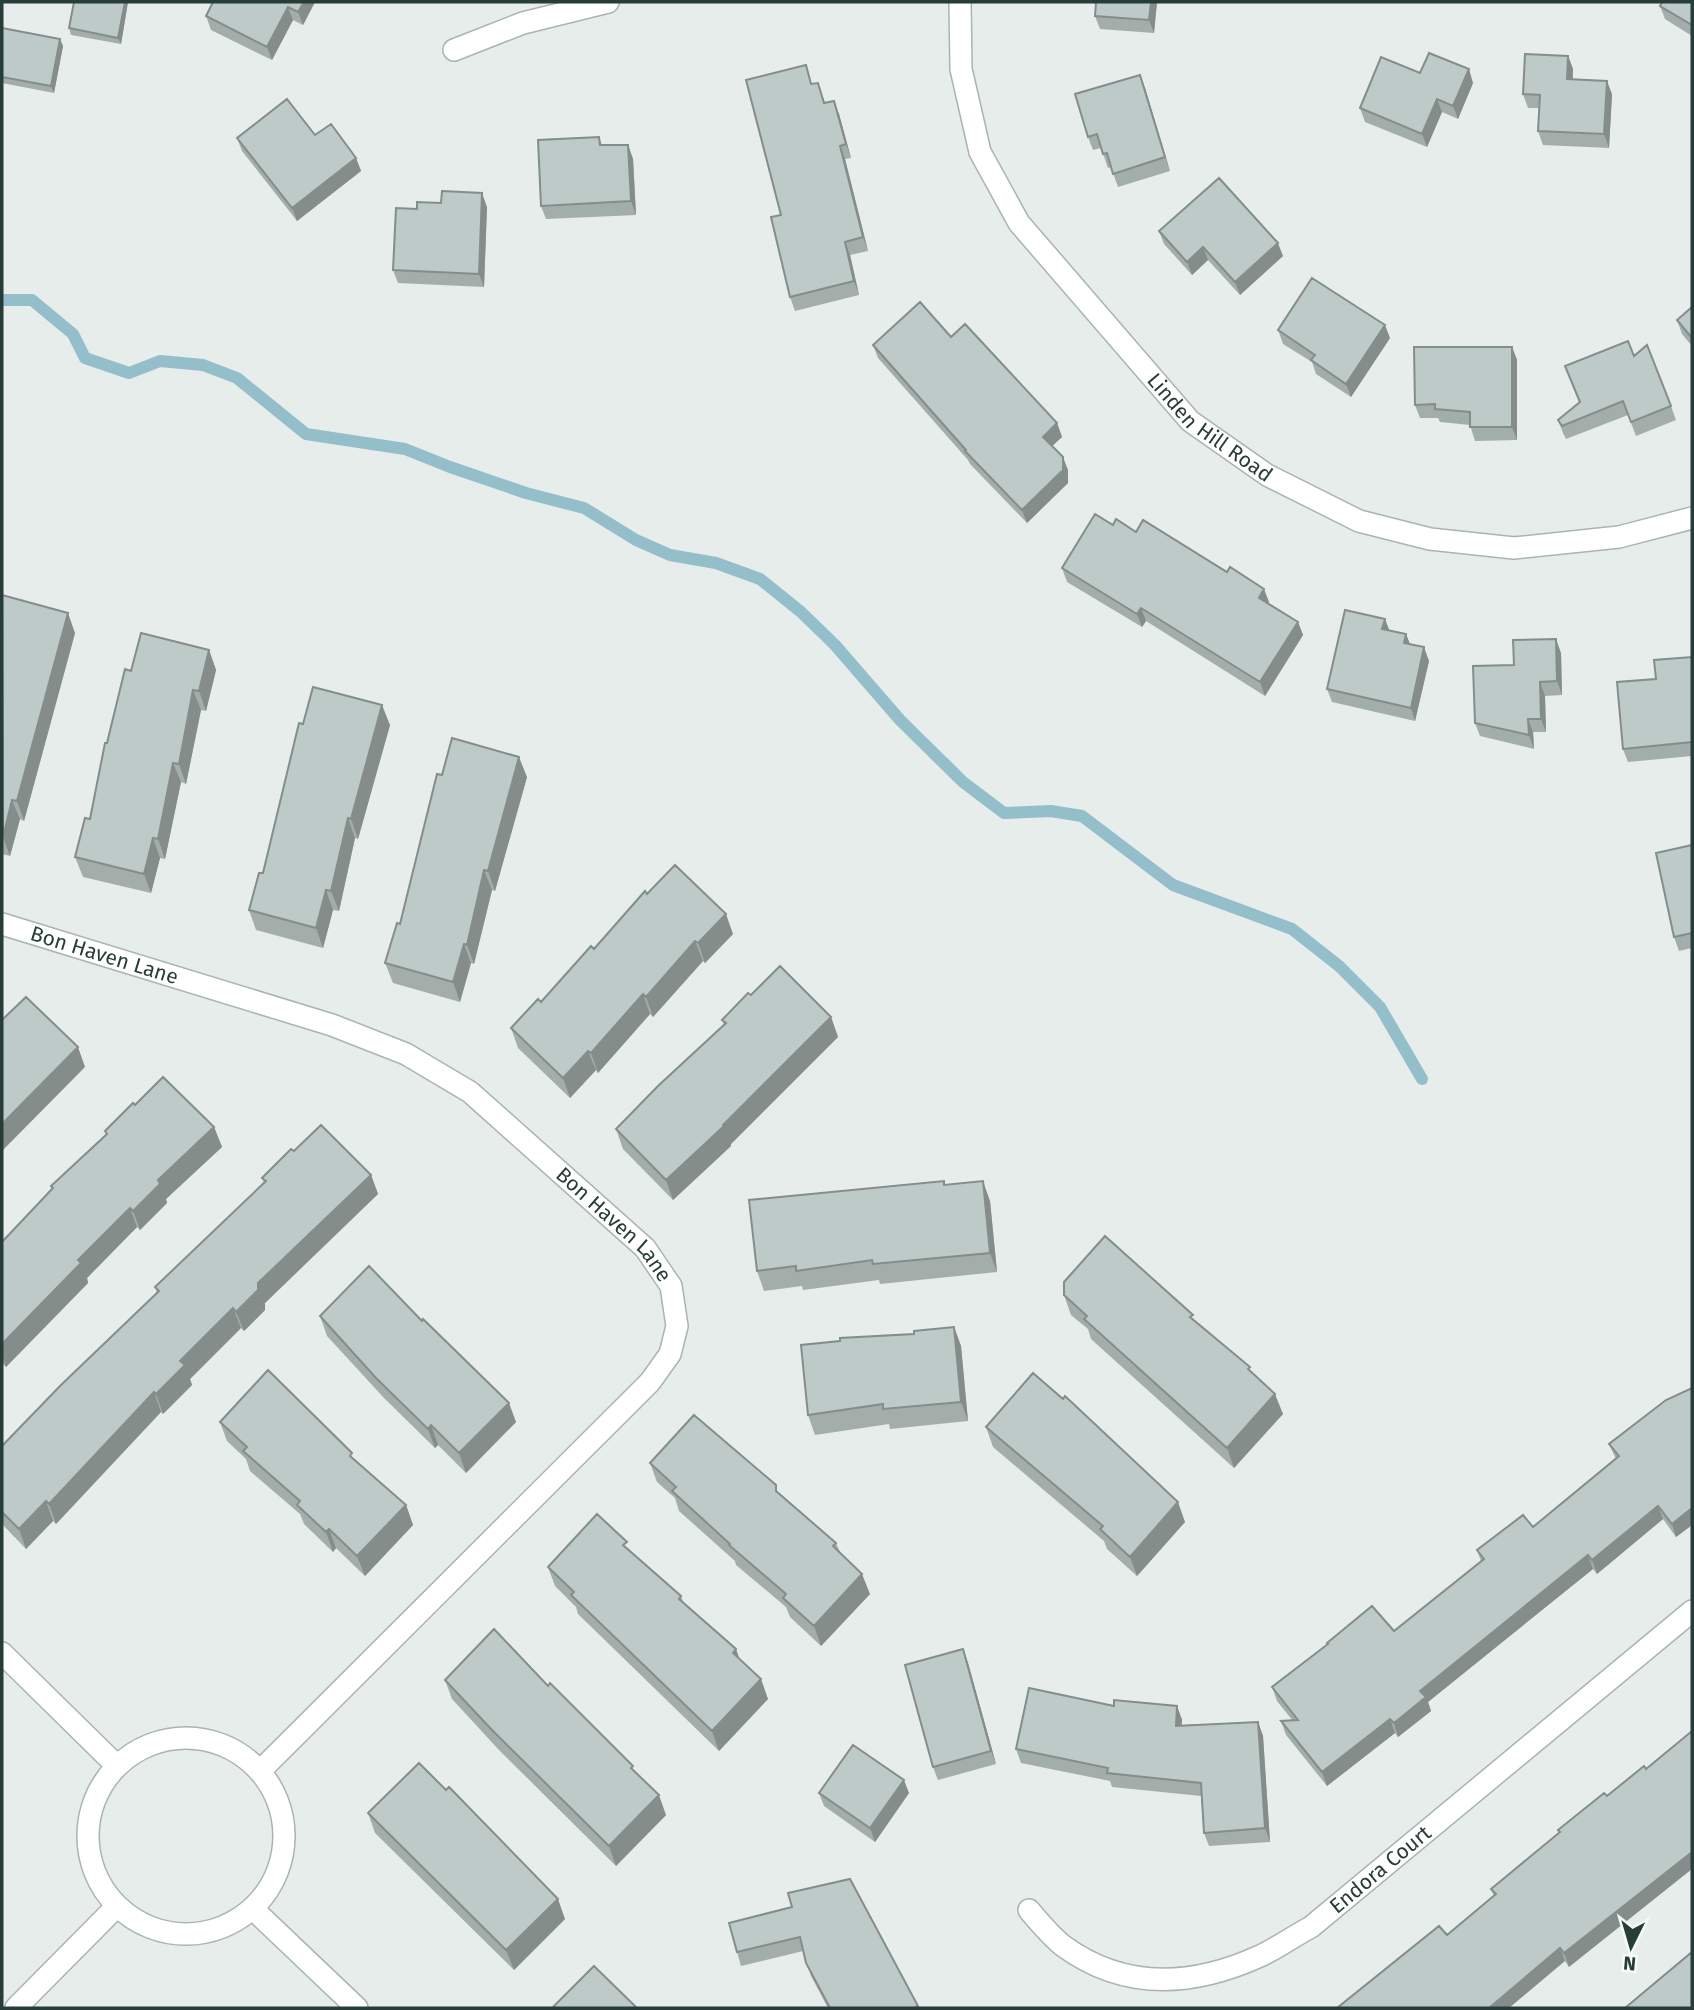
<svg xmlns="http://www.w3.org/2000/svg" width="1694" height="2010" font-family="'Fira Sans',sans-serif">
<style>
.lines{fill:none;stroke-linecap:round;stroke-linejoin:round}
.stream{stroke:#95becb;stroke-width:12}
.minor-casing{stroke:#a9b5b1;stroke-width:24}
.tertiary-casing{stroke:#a9b5b1;stroke-width:24}
.minor{stroke:#fff;stroke-width:21}
.tertiary{stroke:#fff;stroke-width:21}
.wall{fill:#a3aeab}
.shaded-wall{fill:#858d8b}
.building{fill:#becac7;stroke:#858d8b;stroke-width:2}
.labels{text-anchor:middle;stroke-width:5;stroke-linejoin:round;paint-order:stroke}
.street-label{font-size:21px;fill:#273d39;stroke:#f6faf8}
</style>
<rect width="100%" height="100%" fill="#e6edea"/>
<g class="lines">
<path class="stream" d="M 2,300 L 32,300 L 73,334 L 85,358 L 129,373 L 160,361 L 203,365 L 237,378 L 306,434 L 405,449 L 450,467 L 526,493 L 584,508 L 636,540 L 670,555 L 716,563 L 760,579 L 801,612 L 835,645 L 900,720 L 963,782 L 1004,813 L 1051,811 L 1082,816 L 1173,885 L 1292,929 L 1339,966 L 1380,1007 L 1422,1079"/>
<defs>
<g id="minor">
<path id="s1" d="M 960,2 L 961,69 L 980,152 L 1019,223 L 1190,421 L 1267,475 L 1359,521 L 1430,539 L 1514,548 L 1619,537 L 1692,518"/>
<path d="M 454,50 L 523,23 L 608,2"/>
<path id="s2" d="M 2,924 L 332,1025 L 406,1054 L 470,1092 L 645,1248 L 671,1286 L 677,1326 L 670,1354 L 650,1382 L 261,1770"/>
<path d="M 253,1909 L 357,2008"/>
<path id="s3" d="M 1029,1910 C 1039,1922 1050,1935 1062,1945 C 1124,1991 1192,1987 1260,1956 C 1277,1948 1294,1936 1311,1927 L 1692,1611"/>
</g>
<path id="tertiary" d="M 2,1653 L 116,1765
M88 1836a98 98 0 1 1 196 0a98 98 0 1 1-196 0Z
M 16,2008 L 117,1906"/>
</defs>
<use href="#minor" class="minor-casing"/>
<use href="#tertiary" class="tertiary-casing"/>
<use href="#minor" class="minor"/>
<use href="#tertiary" class="tertiary"/>
</g>
<path class="wall" d="M 74,2 L 128,2 L 121,44 L 71,35 L 69,28 Z
M 213,2 L 315,2 L 303,25 L 293,20 L 272,60 L 211,30 L 206,16 Z
M 1096,2 L 1157,2 L 1154,33 L 1100,29 L 1095,16 Z
M 1692,2 L 1692,36 L 1665,19 L 1660,6 Z
M 2,28 L 60,39 L 63,46 L 54,93 L 2,83 Z
M 1568,56 L 1573,69 L 1573,80 L 1612,94 L 1609,148 L 1543,145 L 1538,131 L 1539,108 L 1528,108 L 1523,94 Z
M 1420,73 L 1473,83 L 1458,119 L 1442,112 L 1427,147 L 1365,122 L 1360,108 Z
M 818,83 L 825,103 L 839,114 L 851,158 L 845,159 L 868,251 L 850,255 L 859,295 L 795,311 L 790,297 L 781,215 L 812,84 Z
M 1145,88 L 1170,171 L 1118,187 L 1111,167 L 1108,168 L 1101,148 L 1093,150 L 1088,137 Z
M 315,135 L 356,158 L 361,171 L 297,221 L 242,151 L 237,138 Z
M 599,137 L 602,145 L 628,145 L 633,159 L 636,215 L 546,219 L 541,206 Z
M 487,207 L 484,287 L 398,283 L 393,270 L 417,209 Z
M 1159,231 L 1283,256 L 1240,295 L 1208,260 L 1192,275 L 1164,244 Z
M 1692,307 L 1692,346 L 1682,334 L 1677,320 Z
M 1278,330 L 1390,338 L 1351,397 L 1316,374 L 1312,362 L 1283,344 Z
M 951,337 L 1057,423 L 1062,437 L 1052,446 L 1068,470 L 1068,483 L 1027,523 L 970,464 L 968,460 L 878,358 L 873,345 Z
M 1512,347 L 1517,360 L 1517,440 L 1475,441 L 1470,425 L 1440,422 L 1438,418 L 1420,418 L 1415,405 Z
M 1634,356 L 1671,406 L 1676,420 L 1636,436 L 1628,415 L 1566,439 L 1563,433 L 1558,420 L 1579,402 L 1565,366 Z
M 1113,525 L 1136,532 L 1269,602 L 1268,604 L 1298,622 L 1303,635 L 1265,696 L 1146,621 L 1142,627 L 1067,582 L 1062,568 Z
M 2,595 L 75,633 L 24,821 L 20,819 L 10,856 L 2,854 Z
M 1389,630 L 1406,634 L 1410,644 L 1429,661 L 1415,721 L 1332,702 L 1327,689 Z
M 209,650 L 216,670 L 206,711 L 201,710 L 186,784 L 181,782 L 165,859 L 160,858 L 151,893 L 83,877 L 75,857 L 90,819 L 131,671 Z
M 1561,653 L 1562,695 L 1545,696 L 1546,732 L 1533,732 L 1534,749 L 1480,736 L 1475,723 L 1514,665 Z
M 1692,657 L 1692,756 L 1628,762 L 1623,749 L 1656,679 Z
M 303,724 L 390,725 L 358,839 L 355,838 L 339,911 L 333,910 L 323,948 L 256,930 L 249,910 L 263,873 Z
M 442,775 L 527,777 L 495,891 L 492,890 L 474,964 L 471,963 L 460,1002 L 393,983 L 385,963 L 400,924 Z
M 1692,845 L 1692,948 L 1679,951 L 1674,937 Z
M 647,894 L 733,934 L 705,963 L 703,961 L 653,1017 L 650,1014 L 598,1073 L 596,1070 L 570,1098 L 518,1048 L 511,1028 L 541,1002 Z
M 751,995 L 831,1017 L 838,1037 L 731,1144 L 731,1146 L 673,1200 L 623,1149 L 616,1129 L 724,1025 L 722,1020 Z
M 135,1105 L 214,1127 L 222,1147 L 166,1199 L 167,1203 L 140,1230 L 137,1227 L 87,1278 L 88,1283 L 6,1367 L 3,1364 L 2,1366 L 2,1242 L 52,1189 L 51,1186 L 106,1135 L 105,1131 Z
M 294,1151 L 371,1175 L 378,1194 L 265,1303 L 265,1310 L 244,1331 L 241,1328 L 190,1379 L 192,1385 L 163,1414 L 161,1412 L 56,1524 L 53,1521 L 26,1549 L 2,1524 L 2,1446 L 157,1293 L 155,1287 L 264,1183 L 262,1178 Z
M 945,1185 L 990,1201 L 997,1272 L 880,1284 L 879,1280 L 803,1290 L 802,1286 L 764,1291 L 757,1271 Z
M 1064,1295 L 1195,1322 L 1252,1373 L 1283,1414 L 1234,1468 L 1091,1339 L 1088,1329 L 1071,1315 Z
M 320,1316 L 516,1422 L 466,1473 L 438,1445 L 435,1448 L 384,1398 L 327,1336 Z
M 954,1327 L 961,1346 L 968,1421 L 890,1429 L 889,1424 L 815,1435 L 808,1415 L 914,1334 Z
M 1692,1388 L 1692,1525 L 1676,1537 L 1663,1519 L 1597,1574 L 1593,1569 L 1428,1702 L 1431,1711 L 1398,1737 L 1395,1733 L 1327,1786 L 1286,1735 L 1281,1721 L 1293,1721 L 1277,1701 L 1272,1687 L 1394,1631 L 1481,1561 L 1477,1550 L 1533,1527 L 1616,1459 L 1609,1444 Z
M 1063,1399 L 1185,1522 L 1137,1576 L 1107,1549 L 1104,1541 L 993,1447 L 986,1427 Z
M 220,1422 L 355,1461 L 406,1505 L 413,1525 L 365,1576 L 336,1548 L 333,1552 L 304,1524 L 300,1514 L 250,1471 L 246,1459 L 227,1441 Z
M 650,1463 L 780,1495 L 836,1543 L 840,1552 L 870,1594 L 821,1646 L 790,1617 L 786,1607 L 736,1565 L 735,1561 L 679,1511 L 675,1498 L 657,1482 Z
M 630,1551 L 681,1596 L 684,1604 L 736,1649 L 739,1659 L 768,1699 L 719,1751 L 578,1614 L 576,1607 L 555,1586 L 548,1567 Z
M 963,1649 L 968,1663 L 996,1764 L 938,1780 L 933,1767 Z
M 445,1680 L 548,1686 L 636,1773 L 666,1815 L 616,1866 L 499,1750 L 452,1699 Z
M 1114,1706 L 1177,1706 L 1182,1720 L 1182,1725 L 1258,1722 L 1263,1736 L 1270,1842 L 1209,1846 L 1204,1833 L 1201,1796 L 1112,1787 L 1110,1781 L 1021,1763 L 1016,1749 Z
M 446,1790 L 565,1919 L 514,1970 L 375,1833 L 368,1813 Z
M 819,1793 L 909,1793 L 875,1842 L 824,1806 Z
M 1604,1793 L 1569,1967 L 1565,1961 L 1447,1935 L 1494,1896 L 1491,1889 L 1559,1833 L 1558,1830 Z
M 792,1907 L 918,2006 L 919,2008 L 828,2008 L 811,1976 L 803,1951 L 741,1966 L 737,1952 Z"/>
<path class="shaded-wall" d="M 125,2 L 128,2 L 121,44 L 118,38 Z
M 304,2 L 315,2 L 303,25 L 298,12 Z
M 1151,2 L 1157,2 L 1154,33 L 1149,20 Z
M 288,7 L 293,20 L 272,60 L 267,47 Z
M 60,39 L 63,46 L 54,93 L 51,86 Z
M 1568,56 L 1573,69 L 1572,93 L 1567,79 Z
M 1469,69 L 1473,83 L 1458,119 L 1453,106 Z
M 1140,75 L 1145,88 L 1170,171 L 1165,157 Z
M 1607,81 L 1612,94 L 1609,148 L 1604,134 Z
M 1437,99 L 1442,112 L 1427,147 L 1422,134 Z
M 834,101 L 839,114 L 851,158 L 846,144 Z
M 628,145 L 633,159 L 636,215 L 631,201 Z
M 840,146 L 845,159 L 868,251 L 863,237 Z
M 356,158 L 361,171 L 297,221 L 292,208 Z
M 482,193 L 487,207 L 484,287 L 479,274 Z
M 845,242 L 850,255 L 859,295 L 854,281 Z
M 1278,243 L 1283,256 L 1240,295 L 1235,282 Z
M 1203,247 L 1208,260 L 1192,275 L 1187,262 Z
M 1385,325 L 1390,338 L 1351,397 L 1346,384 Z
M 1512,347 L 1517,360 L 1517,440 L 1512,427 Z
M 1057,423 L 1062,437 L 1048,450 L 1043,437 Z
M 1063,457 L 1068,470 L 1068,483 L 1027,523 L 1022,510 Z
M 1264,589 L 1269,602 L 1263,611 L 1259,598 Z
M 1141,608 L 1146,621 L 1142,627 L 1137,614 Z
M 68,613 L 75,633 L 24,821 L 17,801 Z
M 1385,619 L 1390,632 L 1382,629 Z
M 1298,622 L 1303,635 L 1265,696 L 1260,682 Z
M 1406,634 L 1411,647 L 1404,643 Z
M 1556,639 L 1561,653 L 1562,695 L 1557,681 Z
M 1424,647 L 1429,661 L 1415,721 L 1411,708 Z
M 209,650 L 216,670 L 206,711 L 199,691 Z
M 1540,682 L 1545,696 L 1546,732 L 1541,719 Z
M 193,690 L 201,710 L 186,784 L 179,764 Z
M 382,705 L 390,725 L 358,839 L 351,819 Z
M 1528,719 L 1533,732 L 1534,749 L 1529,735 Z
M 519,757 L 527,777 L 495,891 L 488,871 Z
M 173,763 L 181,782 L 165,859 L 158,839 Z
M 12,800 L 20,819 L 10,856 L 3,837 Z
M 348,818 L 355,838 L 339,911 L 331,891 Z
M 153,838 L 160,858 L 151,893 L 144,874 Z
M 484,870 L 492,890 L 474,964 L 467,945 Z
M 326,890 L 333,910 L 323,948 L 316,928 Z
M 726,914 L 733,934 L 705,963 L 698,943 Z
M 695,941 L 703,961 L 653,1017 L 646,997 Z
M 464,944 L 471,963 L 460,1002 L 453,982 Z
M 643,994 L 650,1014 L 598,1073 L 591,1053 Z
M 831,1017 L 838,1037 L 731,1144 L 731,1146 L 673,1200 L 666,1180 Z
M 78,1047 L 85,1067 L 3,1150 L 2,1124 Z
M 588,1051 L 596,1070 L 570,1098 L 563,1078 Z
M 214,1127 L 222,1147 L 166,1199 L 167,1203 L 140,1230 L 133,1211 L 158,1180 Z
M 371,1175 L 378,1194 L 265,1303 L 265,1310 L 244,1331 L 236,1312 L 258,1283 Z
M 983,1181 L 990,1201 L 997,1272 L 990,1253 Z
M 130,1208 L 137,1227 L 87,1278 L 88,1283 L 6,1367 L 2,1356 L 2,1344 L 78,1260 Z
M 233,1308 L 241,1328 L 190,1379 L 192,1385 L 163,1414 L 156,1394 L 180,1361 Z
M 954,1327 L 961,1346 L 968,1421 L 961,1402 Z
M 154,1392 L 161,1412 L 56,1524 L 49,1504 Z
M 1275,1394 L 1283,1414 L 1234,1468 L 1227,1448 Z
M 509,1403 L 516,1422 L 466,1473 L 459,1453 Z
M 431,1425 L 438,1445 L 435,1448 L 428,1429 Z
M 46,1501 L 53,1521 L 26,1549 L 19,1529 Z
M 1178,1502 L 1185,1522 L 1137,1576 L 1130,1557 Z
M 406,1505 L 413,1525 L 365,1576 L 357,1556 Z
M 1658,1506 L 1663,1519 L 1597,1574 L 1592,1560 Z
M 1692,1508 L 1692,1525 L 1676,1537 L 1672,1524 Z
M 329,1529 L 336,1548 L 333,1552 L 326,1532 Z
M 1588,1555 L 1593,1569 L 1428,1702 L 1431,1711 L 1398,1737 L 1394,1723 L 1420,1691 Z
M 862,1574 L 870,1594 L 821,1646 L 814,1626 Z
M 736,1649 L 743,1669 L 733,1653 Z
M 963,1649 L 968,1663 L 996,1764 L 991,1751 Z
M 761,1679 L 768,1699 L 719,1751 L 712,1731 Z
M 1177,1706 L 1182,1720 L 1180,1739 L 1176,1726 Z
M 1390,1719 L 1395,1733 L 1327,1786 L 1322,1772 Z
M 1258,1722 L 1263,1736 L 1270,1842 L 1265,1828 Z
M 904,1780 L 909,1793 L 875,1842 L 870,1828 Z
M 659,1795 L 666,1815 L 616,1866 L 609,1846 Z
M 1692,1852 L 1692,1869 L 1569,1967 L 1564,1953 Z
M 558,1899 L 565,1919 L 514,1970 L 506,1950 Z
M 1560,1948 L 1565,1961 L 1509,2008 L 1489,2008 Z"/>
<path class="building" d="M 74,2 L 125,2 L 118,38 L 69,28 Z
M 213,2 L 304,2 L 298,12 L 288,7 L 267,47 L 206,16 Z
M 1096,2 L 1151,2 L 1149,20 L 1095,16 Z
M 1662,2 L 1692,2 L 1692,25 L 1660,6 Z
M 2,28 L 60,39 L 51,86 L 2,77 Z
M 1429,53 L 1469,69 L 1453,106 L 1437,99 L 1422,134 L 1360,108 L 1381,57 L 1420,73 Z
M 1525,54 L 1568,56 L 1567,79 L 1607,81 L 1604,134 L 1538,131 L 1540,95 L 1523,94 Z
M 806,65 L 811,84 L 818,83 L 824,103 L 834,101 L 846,144 L 840,146 L 863,237 L 845,242 L 854,281 L 790,297 L 771,217 L 781,215 L 746,80 Z
M 1140,75 L 1165,157 L 1113,174 L 1107,153 L 1103,154 L 1097,134 L 1088,137 L 1075,94 Z
M 287,99 L 315,135 L 331,124 L 356,158 L 292,208 L 237,138 Z
M 599,137 L 600,145 L 628,145 L 631,201 L 541,206 L 538,140 Z
M 1219,178 L 1278,243 L 1235,282 L 1203,247 L 1187,262 L 1159,231 Z
M 442,191 L 482,193 L 479,274 L 393,270 L 396,208 L 417,209 L 417,202 L 441,203 Z
M 1312,278 L 1385,325 L 1346,384 L 1311,360 L 1315,355 L 1278,330 Z
M 920,302 L 951,337 L 965,324 L 1057,423 L 1043,437 L 1063,457 L 1063,470 L 1022,510 L 965,451 L 966,450 L 873,345 Z
M 1692,307 L 1692,338 L 1677,320 Z
M 1628,341 L 1634,356 L 1647,345 L 1671,406 L 1631,422 L 1623,401 L 1562,426 L 1558,420 L 1580,402 L 1565,366 Z
M 1414,347 L 1512,347 L 1512,427 L 1470,427 L 1470,412 L 1435,409 L 1435,404 L 1415,405 Z
M 1095,514 L 1113,525 L 1116,519 L 1136,532 L 1143,520 L 1227,572 L 1230,567 L 1264,589 L 1259,598 L 1298,622 L 1260,682 L 1141,608 L 1137,614 L 1062,568 Z
M 2,595 L 68,613 L 17,801 L 12,800 L 3,837 Z
M 1345,610 L 1385,619 L 1382,629 L 1406,634 L 1404,643 L 1424,647 L 1411,708 L 1327,689 Z
M 141,633 L 209,650 L 199,691 L 193,690 L 179,764 L 173,763 L 158,839 L 153,838 L 144,874 L 75,857 L 85,818 L 90,819 L 105,743 L 107,743 L 125,669 L 131,671 Z
M 1556,639 L 1557,681 L 1540,682 L 1541,719 L 1528,719 L 1529,735 L 1475,723 L 1473,666 L 1514,665 L 1513,640 Z
M 1692,657 L 1692,742 L 1623,749 L 1617,682 L 1656,679 L 1654,660 Z
M 313,687 L 382,705 L 351,819 L 348,818 L 331,891 L 326,890 L 316,928 L 249,910 L 259,873 L 263,873 L 299,723 L 303,724 Z
M 452,738 L 519,757 L 488,871 L 484,870 L 467,945 L 464,944 L 453,982 L 385,963 L 397,923 L 400,924 L 437,774 L 442,775 Z
M 1692,845 L 1692,933 L 1674,937 L 1656,853 Z
M 675,865 L 726,914 L 698,943 L 695,941 L 646,997 L 643,994 L 591,1053 L 588,1051 L 563,1078 L 511,1028 L 538,999 L 541,1002 L 591,946 L 594,949 L 645,891 L 647,894 Z
M 780,966 L 831,1017 L 723,1125 L 724,1126 L 666,1180 L 616,1129 L 658,1086 L 726,1023 L 722,1020 L 748,993 L 751,995 Z
M 26,997 L 78,1047 L 2,1124 L 2,1020 Z
M 163,1077 L 214,1127 L 158,1180 L 160,1184 L 133,1211 L 130,1208 L 78,1260 L 81,1263 L 2,1344 L 2,1242 L 53,1188 L 51,1186 L 107,1134 L 105,1131 L 133,1103 L 135,1105 Z
M 321,1125 L 371,1175 L 258,1283 L 258,1290 L 236,1312 L 233,1308 L 180,1361 L 185,1365 L 156,1394 L 154,1392 L 49,1504 L 46,1501 L 19,1529 L 2,1512 L 2,1446 L 61,1385 L 159,1291 L 155,1287 L 266,1181 L 262,1178 L 291,1149 L 294,1151 Z
M 944,1181 L 944,1185 L 983,1181 L 990,1253 L 873,1264 L 872,1260 L 796,1271 L 796,1266 L 757,1271 L 749,1200 Z
M 1105,1236 L 1193,1315 L 1190,1317 L 1250,1367 L 1248,1369 L 1275,1394 L 1227,1448 L 1084,1319 L 1087,1316 L 1064,1295 L 1064,1282 Z
M 369,1266 L 422,1321 L 423,1319 L 509,1403 L 459,1453 L 431,1425 L 428,1429 L 376,1378 L 320,1316 Z
M 954,1327 L 961,1402 L 883,1409 L 883,1404 L 808,1415 L 801,1345 L 840,1341 L 840,1338 L 914,1334 L 914,1331 Z
M 268,1370 L 352,1453 L 350,1456 L 406,1505 L 357,1556 L 329,1529 L 326,1532 L 297,1505 L 300,1501 L 243,1451 L 247,1447 L 220,1422 Z
M 1033,1373 L 1063,1399 L 1065,1396 L 1178,1502 L 1130,1557 L 1100,1529 L 1103,1526 L 986,1427 Z
M 1692,1388 L 1692,1508 L 1672,1524 L 1658,1506 L 1592,1560 L 1588,1555 L 1420,1691 L 1426,1697 L 1394,1723 L 1390,1719 L 1322,1772 L 1281,1721 L 1298,1720 L 1272,1687 L 1328,1644 L 1327,1643 L 1372,1606 L 1394,1631 L 1484,1559 L 1477,1550 L 1523,1515 L 1533,1527 L 1619,1456 L 1609,1444 L 1666,1400 Z
M 694,1415 L 776,1485 L 776,1491 L 836,1543 L 833,1546 L 862,1574 L 814,1626 L 783,1598 L 786,1594 L 729,1545 L 730,1544 L 672,1491 L 676,1487 L 650,1463 Z
M 597,1514 L 627,1542 L 623,1545 L 681,1596 L 679,1599 L 736,1649 L 733,1653 L 761,1679 L 712,1731 L 571,1595 L 574,1592 L 548,1567 Z
M 494,1629 L 548,1686 L 550,1683 L 633,1766 L 631,1768 L 659,1795 L 609,1846 L 492,1730 L 445,1680 Z
M 963,1649 L 991,1751 L 933,1767 L 905,1665 Z
M 1029,1688 L 1114,1706 L 1114,1700 L 1177,1706 L 1176,1726 L 1258,1722 L 1265,1828 L 1204,1833 L 1201,1783 L 1107,1773 L 1108,1768 L 1016,1749 Z
M 1692,1731 L 1692,1852 L 1564,1953 L 1560,1948 L 1489,2008 L 1337,2008 L 1439,1926 L 1447,1935 L 1496,1894 L 1491,1889 L 1560,1832 L 1558,1830 L 1604,1793 L 1607,1796 L 1644,1766 L 1646,1769 Z
M 853,1745 L 904,1780 L 870,1828 L 819,1793 Z
M 419,1763 L 446,1790 L 449,1787 L 558,1899 L 506,1950 L 368,1813 Z
M 850,1879 L 918,2006 L 914,2008 L 830,2008 L 806,1963 L 800,1937 L 737,1952 L 729,1923 L 792,1907 L 788,1893 Z
M 1692,1952 L 1692,2008 L 1625,2008 Z
M 594,1966 L 637,2008 L 552,2008 Z"/>
<g class="labels">
<g class="street-label">
<text dy="7" stroke="none"><textPath href="#s1" startOffset="514">Linden Hill Road</textPath></text>
<text dy="7" stroke="none"><textPath href="#s2" startOffset="107">Bon Haven Lane</textPath></text>
<text dy="7" stroke="none"><textPath href="#s2" startOffset="695">Bon Haven Lane</textPath></text>
<text dy="7" stroke="none"><textPath href="#s3" startOffset="406">Endora Court</textPath></text>
</g>
</g>
<rect width="1694" height="2010" fill="none" stroke="#273d39" stroke-width="7"/>
<g transform="translate(1631 1947) rotate(185)" stroke="#f6faf8" stroke-width="5" paint-order="stroke">
<path d="M0-5L12 26L0 18L-12 26Z" fill="#273d39"/>
<text y="-10" font-size="19" font-weight="bold" text-anchor="middle" fill="#273d39">N</text>
</g>
</svg>
